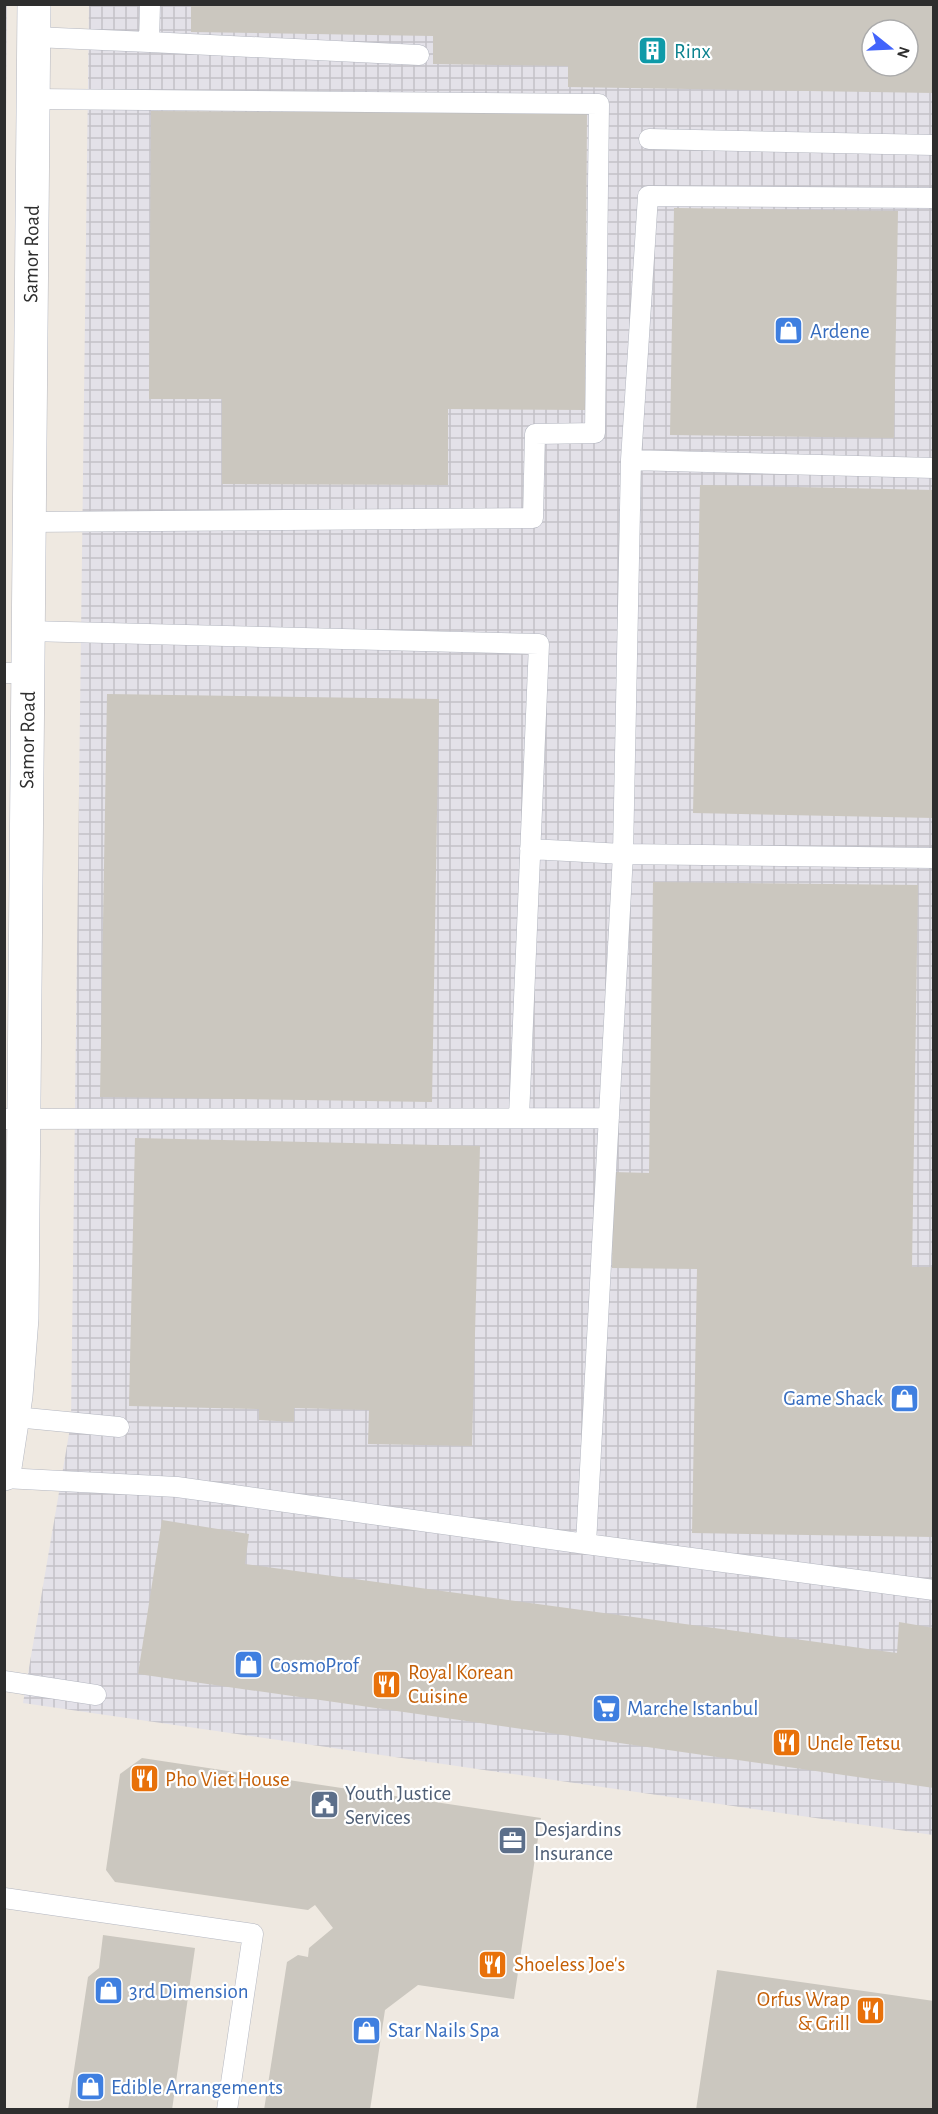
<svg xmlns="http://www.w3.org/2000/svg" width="938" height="2114" font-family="'Alegreya Sans',sans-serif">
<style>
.industrial{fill:url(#industrial-grid);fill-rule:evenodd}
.building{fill:#cbc7bf;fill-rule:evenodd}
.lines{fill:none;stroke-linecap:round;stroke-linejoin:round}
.service-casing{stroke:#b4b7c1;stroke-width:21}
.minor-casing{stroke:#b4b7c1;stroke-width:34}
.service{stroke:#fff;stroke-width:20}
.minor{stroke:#fff;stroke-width:33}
.labels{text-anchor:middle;stroke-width:4.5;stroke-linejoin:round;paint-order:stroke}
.culture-label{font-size:21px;fill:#0d838f;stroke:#fff;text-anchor:start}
.street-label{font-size:21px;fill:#2e2e2e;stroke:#fff}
.shop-label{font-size:21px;fill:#366cbe;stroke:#fff;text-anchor:start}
.food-label{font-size:21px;fill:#c56008;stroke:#fff;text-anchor:start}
.service-label{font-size:21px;fill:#4e5e75;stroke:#fff;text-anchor:start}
</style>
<defs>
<pattern id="industrial-grid" width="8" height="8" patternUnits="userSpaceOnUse" patternTransform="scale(1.5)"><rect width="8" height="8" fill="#e3e1e8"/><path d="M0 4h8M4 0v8" fill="none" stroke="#c3c1c7"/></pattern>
</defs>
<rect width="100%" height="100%" fill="#efe9e1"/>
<path class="industrial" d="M 7,5 L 5,245 L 4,5 Z
M 89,5 L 933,5 L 933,1835 L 23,1703 L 71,1422 ZM 872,30 L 908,30 L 908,66 L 872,66 Z"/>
<path class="building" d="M 191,4 L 934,4 L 934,93 L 568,87 L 568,66 L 433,64 L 433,36 L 191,32 ZM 872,30 L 908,30 L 908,66 L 872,66 Z
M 151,111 L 587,113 L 585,410 L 448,409 L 448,485 L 222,484 L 222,399 L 149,399 Z
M 674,208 L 898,211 L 894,438 L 670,435 Z
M 700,485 L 934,490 L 934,818 L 693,813 Z
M 107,694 L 439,699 L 432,1102 L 100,1097 Z
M 653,882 L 918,885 L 912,1267 L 934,1267 L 934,1537 L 692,1533 L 697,1269 L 612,1268 L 613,1172 L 649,1173 Z
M 135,1138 L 480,1146 L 472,1446 L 368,1444 L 369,1410 L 294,1408 L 294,1422 L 259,1420 L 259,1409 L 129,1406 Z
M 162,1520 L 249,1534 L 245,1564 L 897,1653 L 899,1622 L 934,1628 L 934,1788 L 138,1674 Z
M 142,1758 L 541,1818 L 514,1999 L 418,1985 L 385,2010 L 370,2110 L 264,2110 L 287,1962 L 298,1955 L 308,1957 L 309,1948 L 333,1928 L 315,1905 L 308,1910 L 115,1882 L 106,1870 L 120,1774 Z
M 103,1935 L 195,1948 L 172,2110 L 68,2110 L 88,1977 L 99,1968 Z
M 717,1970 L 934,2001 L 934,2110 L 696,2110 Z"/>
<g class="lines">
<defs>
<path id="service" d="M 34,37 L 149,42 L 150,4
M 149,42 L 419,55
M 649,139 L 934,145
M 934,198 L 648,196 L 631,460 L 934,468
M 631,460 L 623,854 L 934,858
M 29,522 L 533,518 L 535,434 L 595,433 L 599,104 L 33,99
M 28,631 L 539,644 L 519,1117
M 4,673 L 27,673
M 530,849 L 623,854 L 586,1544
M 4,1119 L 609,1118
M 5,1416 L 119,1427
M 4,1478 L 177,1487 L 586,1544 L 934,1590
M 4,1681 L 96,1695
M 4,1898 L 253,1934 L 227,2110"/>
<path id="minor" d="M 4,1474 L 16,1396 L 22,1318 L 34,4"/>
</defs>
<use href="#service" class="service-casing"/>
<use href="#minor" class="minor-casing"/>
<use href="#service" class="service"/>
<use href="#minor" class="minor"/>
</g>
<defs>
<symbol id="building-square" viewBox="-11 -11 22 22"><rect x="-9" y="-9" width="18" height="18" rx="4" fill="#0f9aa8" stroke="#fff"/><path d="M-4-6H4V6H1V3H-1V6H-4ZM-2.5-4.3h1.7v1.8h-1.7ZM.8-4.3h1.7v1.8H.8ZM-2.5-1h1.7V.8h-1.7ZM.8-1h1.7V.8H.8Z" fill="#fff"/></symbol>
<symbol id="shop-square" viewBox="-11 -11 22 22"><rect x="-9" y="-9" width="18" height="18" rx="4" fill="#3f7fe0" stroke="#fff"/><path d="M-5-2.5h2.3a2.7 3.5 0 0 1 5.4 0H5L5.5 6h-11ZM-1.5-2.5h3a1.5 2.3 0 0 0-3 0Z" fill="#fff"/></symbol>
<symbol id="restaurant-square" viewBox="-11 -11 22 22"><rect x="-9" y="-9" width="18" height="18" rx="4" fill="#e8710a" stroke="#fff"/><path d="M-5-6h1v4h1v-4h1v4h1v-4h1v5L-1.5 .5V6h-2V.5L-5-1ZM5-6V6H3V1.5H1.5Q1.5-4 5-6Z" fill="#fff"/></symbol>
<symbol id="supermarket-square" viewBox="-11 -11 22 22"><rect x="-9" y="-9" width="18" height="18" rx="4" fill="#3f7fe0" stroke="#fff"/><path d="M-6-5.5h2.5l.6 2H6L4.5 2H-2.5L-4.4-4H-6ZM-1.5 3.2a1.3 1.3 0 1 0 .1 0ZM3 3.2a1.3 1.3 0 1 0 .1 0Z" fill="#fff"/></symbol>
<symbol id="civic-square" viewBox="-11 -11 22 22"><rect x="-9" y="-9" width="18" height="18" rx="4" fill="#5c6f8a" stroke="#fff"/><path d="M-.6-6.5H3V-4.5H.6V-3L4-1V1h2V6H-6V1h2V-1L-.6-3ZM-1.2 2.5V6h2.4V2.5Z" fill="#fff"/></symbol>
<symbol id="office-square" viewBox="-11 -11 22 22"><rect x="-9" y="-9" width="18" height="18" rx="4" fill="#5c6f8a" stroke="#fff"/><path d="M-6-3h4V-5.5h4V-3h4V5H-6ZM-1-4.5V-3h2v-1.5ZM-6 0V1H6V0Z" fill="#fff"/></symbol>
</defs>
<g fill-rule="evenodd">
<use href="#building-square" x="636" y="34" width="33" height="33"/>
<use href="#shop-square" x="772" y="314" width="33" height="33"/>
<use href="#shop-square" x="888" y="1382" width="33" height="33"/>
<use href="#shop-square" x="232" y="1648" width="33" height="33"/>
<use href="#restaurant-square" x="370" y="1668" width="33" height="33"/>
<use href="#supermarket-square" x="590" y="1692" width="33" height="33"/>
<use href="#restaurant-square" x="770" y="1726" width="33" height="33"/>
<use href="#restaurant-square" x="128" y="1762" width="33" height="33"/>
<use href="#civic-square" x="308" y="1788" width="33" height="33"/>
<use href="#office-square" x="496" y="1824" width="33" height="33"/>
<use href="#restaurant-square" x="476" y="1948" width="33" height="33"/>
<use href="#shop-square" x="92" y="1974" width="33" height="33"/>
<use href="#restaurant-square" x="854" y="1994" width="33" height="33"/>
<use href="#shop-square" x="350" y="2014" width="33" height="33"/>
<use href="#shop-square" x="74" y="2070" width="33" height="33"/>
</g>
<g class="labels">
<g class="culture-label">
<text x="674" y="58">Rinx</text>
</g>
<g class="street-label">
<text transform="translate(31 254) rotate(-89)" y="7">Samor Road</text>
<text transform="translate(27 740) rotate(-89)" y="7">Samor Road</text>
</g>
<g class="shop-label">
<text x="810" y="338">Ardene</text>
<text x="883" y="1405" text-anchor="end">Game Shack</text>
<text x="270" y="1672">CosmoProf</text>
<text x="627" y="1715">Marche Istanbul</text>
<text x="129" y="1998">3rd Dimension</text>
<text x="388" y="2037">Star Nails Spa</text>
<text x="111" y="2094">Edible Arrangements</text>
</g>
<g class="food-label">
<text x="408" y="1679">Royal Korean<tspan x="408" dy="24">Cuisine</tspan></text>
<text x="807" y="1750">Uncle Tetsu</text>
<text x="165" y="1786">Pho Viet House</text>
<text x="514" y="1971">Shoeless Joe's</text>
<text x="850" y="2006" text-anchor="end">Orfus Wrap<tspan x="850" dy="24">&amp; Grill</tspan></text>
</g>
<g class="service-label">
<text x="345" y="1800">Youth Justice<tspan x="345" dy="24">Services</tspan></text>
<text x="534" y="1836">Desjardins<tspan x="534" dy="24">Insurance</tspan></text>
</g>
</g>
<rect width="938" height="2114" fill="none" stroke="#2e2e2e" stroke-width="12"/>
<g transform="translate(890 48) rotate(108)"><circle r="28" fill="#ffffff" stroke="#ababab" stroke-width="1.5"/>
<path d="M0-4.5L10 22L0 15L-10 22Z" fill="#4264fb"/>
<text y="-9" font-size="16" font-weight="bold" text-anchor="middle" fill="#2e2e2e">N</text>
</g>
</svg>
